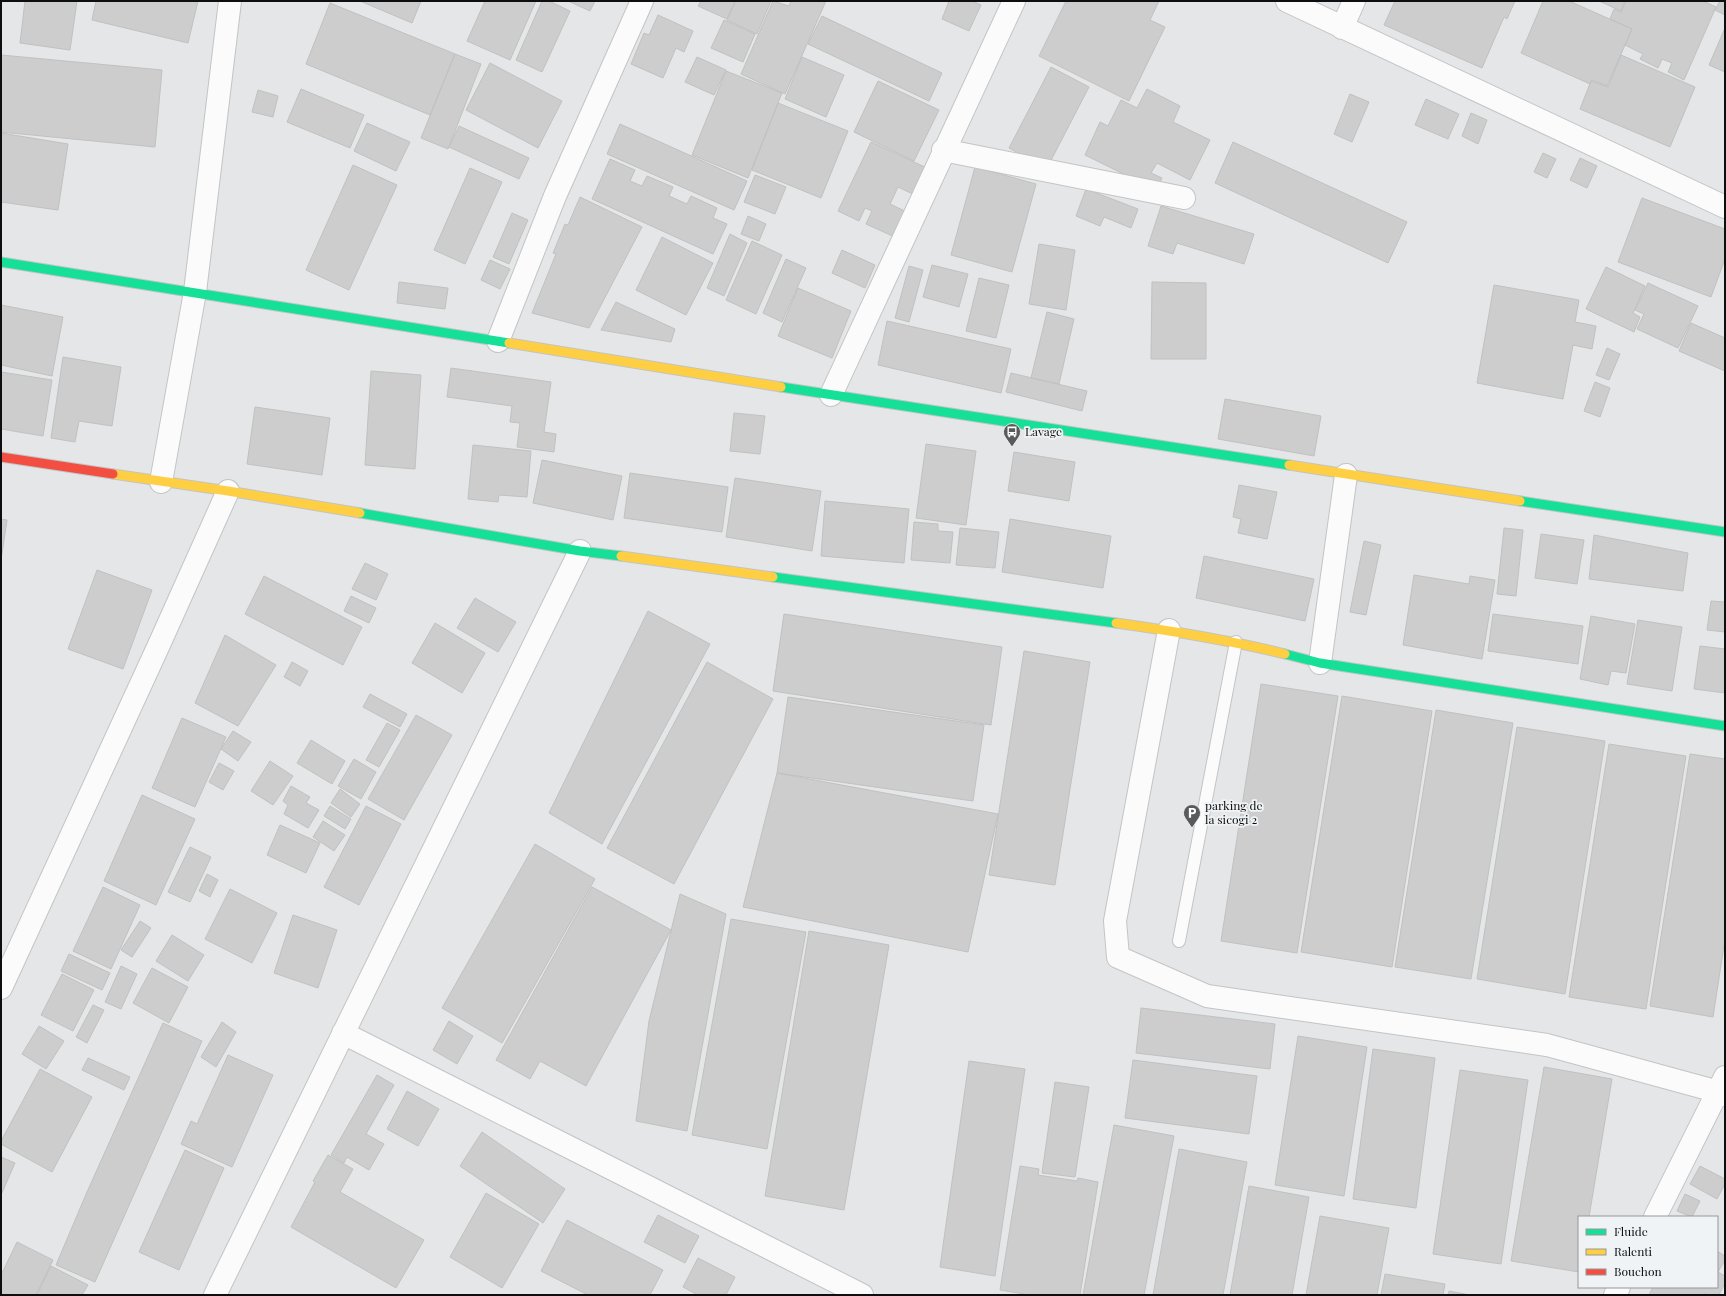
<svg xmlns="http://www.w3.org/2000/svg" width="1726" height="1296" font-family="'Playfair Display',serif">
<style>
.building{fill:#cccdcc;stroke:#c0c1c0}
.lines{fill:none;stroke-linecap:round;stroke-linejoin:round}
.lane-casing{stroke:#c3c4c5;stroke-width:14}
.street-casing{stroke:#c3c4c5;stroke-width:24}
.fast-casing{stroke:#c3c4c5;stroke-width:11}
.slow-casing{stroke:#c3c4c5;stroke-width:11}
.jam-casing{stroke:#c3c4c5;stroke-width:11}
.lane{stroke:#fbfbfb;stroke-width:12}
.street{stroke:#fbfbfb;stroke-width:22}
.fast{stroke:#16e098;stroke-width:9}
.slow{stroke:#ffcf43;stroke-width:9}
.jam{stroke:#f24e42;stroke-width:9}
.labels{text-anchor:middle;stroke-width:3.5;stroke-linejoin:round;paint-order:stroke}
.poi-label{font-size:12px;fill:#0d0e0f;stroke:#f0f3f5;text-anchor:start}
</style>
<rect width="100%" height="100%" fill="#e4e6e7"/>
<path class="building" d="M 25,1 L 77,1 L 70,50 L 20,43 Z
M 96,1 L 198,1 L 188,43 L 92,20 Z
M 360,1 L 421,1 L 412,23 Z
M 485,1 L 536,1 L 510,60 L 467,41 Z
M 542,1 L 549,1 L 570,11 L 542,72 L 516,60 Z
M 568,1 L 595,1 L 590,11 Z
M 701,1 L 735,1 L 727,19 L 698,6 Z
M 736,1 L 771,1 L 757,34 L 727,20 Z
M 773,1 L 789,6 L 791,1 L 826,1 L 785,94 L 741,74 Z
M 949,1 L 972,1 L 981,5 L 969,31 L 942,19 Z
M 1066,1 L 1159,1 L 1150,20 L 1165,27 L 1129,101 L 1039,56 Z
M 1395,1 L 1515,1 L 1507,19 L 1504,17 L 1482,68 L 1384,25 Z
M 1543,1 L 1569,1 L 1632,29 L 1607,86 L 1592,80 L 1590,84 L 1521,53 Z
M 1599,1 L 1625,1 L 1621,11 Z
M 1626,1 L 1703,1 L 1716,7 L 1684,80 L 1668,72 L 1672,63 L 1662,59 L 1658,68 L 1640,59 L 1643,54 L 1625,45 L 1632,29 L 1610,19 L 1614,9 L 1621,12 Z
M 1720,1 L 1725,1 L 1725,15 L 1715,10 Z
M 330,3 L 455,54 L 430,115 L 306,64 Z
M 658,15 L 693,31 L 684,52 L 676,48 L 663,78 L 631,64 L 644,33 L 649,35 Z
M 822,16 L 942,73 L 929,101 L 808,44 Z
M 724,20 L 755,34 L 743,62 L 711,48 Z
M 1725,28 L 1725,72 L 1709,65 Z
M 455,54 L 481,64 L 448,149 L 421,138 Z
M 1,55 L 162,70 L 155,147 L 1,132 Z
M 1621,55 L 1695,87 L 1670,147 L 1580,109 L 1591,81 L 1608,87 Z
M 697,57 L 726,70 L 714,95 L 685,82 Z
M 802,57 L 844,75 L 826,117 L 785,99 Z
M 490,63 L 562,101 L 538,148 L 466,110 Z
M 1051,67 L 1089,87 L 1047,168 L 1009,148 Z
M 726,71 L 782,93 L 748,178 L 692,155 Z
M 878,81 L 939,110 L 914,161 L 854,132 Z
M 301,89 L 364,115 L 350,148 L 287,122 Z
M 1147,89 L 1180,106 L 1173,122 L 1210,140 L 1190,180 L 1157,163 L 1151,173 L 1162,178 L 1156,190 L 1085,155 L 1100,122 L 1108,126 L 1121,100 L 1137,108 Z
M 258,90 L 278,96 L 273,117 L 252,112 Z
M 1350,94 L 1369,102 L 1352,142 L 1334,134 Z
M 1426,99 L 1459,114 L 1448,139 L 1415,125 Z
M 778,103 L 848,131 L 821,198 L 752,170 Z
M 1471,113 L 1487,120 L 1478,144 L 1462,136 Z
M 367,123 L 410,142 L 396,171 L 354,151 Z
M 620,124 L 747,181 L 734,210 L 607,154 Z
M 459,126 L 529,158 L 519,179 L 449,147 Z
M 1,133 L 68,144 L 58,210 L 1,202 Z
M 871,142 L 929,169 L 917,196 L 898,187 L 890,204 L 909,213 L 897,238 L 866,224 L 872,211 L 865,208 L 859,221 L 838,211 Z
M 1233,142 L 1407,222 L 1388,263 L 1215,183 Z
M 1543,153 L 1556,159 L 1547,178 L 1534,172 Z
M 1580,158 L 1597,166 L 1587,188 L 1570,180 Z
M 610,159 L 635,170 L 630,181 L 642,186 L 647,176 L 673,187 L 669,196 L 687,204 L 691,196 L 717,208 L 713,218 L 727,224 L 713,254 L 592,199 Z
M 353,165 L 397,185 L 349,290 L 306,270 Z
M 975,167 L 1036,184 L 1012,272 L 951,255 Z
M 470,168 L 502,182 L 465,264 L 434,250 Z
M 755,175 L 786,187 L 775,214 L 744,202 Z
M 1086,189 L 1138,209 L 1131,228 L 1104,217 L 1100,226 L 1076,216 Z
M 580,197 L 642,227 L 589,328 L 532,313 L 556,254 L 553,253 L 565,224 L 568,225 Z
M 1642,198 L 1725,229 L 1725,259 L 1711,297 L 1618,262 Z
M 1161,206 L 1254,234 L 1244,264 L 1177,243 L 1173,254 L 1148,246 Z
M 512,213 L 528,220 L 509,264 L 493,257 Z
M 748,216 L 766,224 L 759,241 L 741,234 Z
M 730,234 L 747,243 L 724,296 L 707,288 Z
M 662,237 L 713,263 L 686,315 L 636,290 Z
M 752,241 L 782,255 L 756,314 L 726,300 Z
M 1039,244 L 1075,250 L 1066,310 L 1029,304 Z
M 842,250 L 875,265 L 865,288 L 832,273 Z
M 786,259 L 806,268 L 782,322 L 763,313 Z
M 490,260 L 510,269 L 500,289 L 481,280 Z
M 932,265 L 968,274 L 959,307 L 923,297 Z
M 909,266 L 923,270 L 909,322 L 895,318 Z
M 1606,267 L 1645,286 L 1633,313 L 1640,317 L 1634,332 L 1586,309 Z
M 979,278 L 1009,285 L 996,338 L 966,331 Z
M 399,282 L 448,288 L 445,309 L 397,303 Z
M 1152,282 L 1206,283 L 1206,359 L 1151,359 Z
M 1648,283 L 1698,306 L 1678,348 L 1637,329 L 1644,314 L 1635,310 Z
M 1494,285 L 1579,300 L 1575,322 L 1596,326 L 1592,349 L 1573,345 L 1563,399 L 1477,383 Z
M 798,288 L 851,311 L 832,358 L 778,336 Z
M 616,302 L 675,329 L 671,342 L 601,330 Z
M 1,305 L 63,317 L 52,376 L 1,365 Z
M 1047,312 L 1074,319 L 1059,384 L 1031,378 Z
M 887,321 L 1011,349 L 1001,393 L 878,365 Z
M 1691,323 L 1725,338 L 1725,371 L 1679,351 Z
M 1607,348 L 1620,354 L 1609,380 L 1596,375 Z
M 63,357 L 121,367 L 112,426 L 79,421 L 75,442 L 51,438 Z
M 451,368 L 551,382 L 544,432 L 556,434 L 554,452 L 517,447 L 520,423 L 510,422 L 512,406 L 447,397 Z
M 371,371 L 421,375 L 415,469 L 365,465 Z
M 1,372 L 52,380 L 43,436 L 1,429 Z
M 1011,373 L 1087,391 L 1082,411 L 1006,392 Z
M 1595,382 L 1610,388 L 1600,417 L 1584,411 Z
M 1225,399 L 1321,416 L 1314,456 L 1218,439 Z
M 255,407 L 330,418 L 322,475 L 247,464 Z
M 734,413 L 765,416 L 760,454 L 730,451 Z
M 926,444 L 976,451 L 966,525 L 916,518 Z
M 473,445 L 531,451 L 527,497 L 499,495 L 498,502 L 468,499 Z
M 1014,452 L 1075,462 L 1069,501 L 1008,491 Z
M 542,460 L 622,476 L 613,520 L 533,503 Z
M 630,473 L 728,487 L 722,532 L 624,518 Z
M 735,478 L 821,491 L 812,551 L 726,537 Z
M 1239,485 L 1277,492 L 1267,539 L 1238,533 L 1241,519 L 1233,517 Z
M 825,501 L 909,509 L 904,563 L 821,556 Z
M 1,519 L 7,520 L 1,560 Z
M 1010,519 L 1111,536 L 1103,588 L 1002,572 Z
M 914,522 L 938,524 L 938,531 L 953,532 L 950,563 L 911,560 Z
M 960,528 L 999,532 L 995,568 L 956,565 Z
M 1504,528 L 1523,530 L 1516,596 L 1497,594 Z
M 1541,534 L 1584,540 L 1577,584 L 1535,578 Z
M 1594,535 L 1688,553 L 1683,591 L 1589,579 Z
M 1364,541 L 1381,545 L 1366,615 L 1350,612 Z
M 1204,556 L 1314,579 L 1305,621 L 1196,598 Z
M 365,563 L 388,574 L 376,600 L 352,589 Z
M 97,570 L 152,590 L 123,669 L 68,649 Z
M 1414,575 L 1469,584 L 1470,576 L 1495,580 L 1482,659 L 1403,645 Z
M 264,576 L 362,627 L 343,665 L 245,614 Z
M 351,596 L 376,608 L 369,623 L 344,611 Z
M 475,598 L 516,622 L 498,652 L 457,628 Z
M 1711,601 L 1725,602 L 1725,632 L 1707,630 Z
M 648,611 L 710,644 L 602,844 L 549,813 Z
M 784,614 L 1002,647 L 991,725 L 773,691 Z
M 1493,614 L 1583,626 L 1578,664 L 1488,651 Z
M 1591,616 L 1635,624 L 1626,673 L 1611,671 L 1608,685 L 1580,679 Z
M 1638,620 L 1682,627 L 1672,691 L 1627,684 Z
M 435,623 L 485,653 L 462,693 L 412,663 Z
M 225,635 L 276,665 L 238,726 L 195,703 Z
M 1700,646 L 1725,649 L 1725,693 L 1694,689 Z
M 1024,651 L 1090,662 L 1055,885 L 989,875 Z
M 292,662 L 308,671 L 300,686 L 284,677 Z
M 707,662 L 773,699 L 674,884 L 607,848 Z
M 1261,684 L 1338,696 L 1297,953 L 1221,941 Z
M 370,694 L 407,714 L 400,727 L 363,707 Z
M 1342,696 L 1432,711 L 1392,967 L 1301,952 Z
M 788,697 L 984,725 L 973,801 L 777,773 Z
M 1436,710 L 1513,723 L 1471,979 L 1395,967 Z
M 416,715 L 452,735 L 404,820 L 368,799 Z
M 182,718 L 226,737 L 195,807 L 152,788 Z
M 387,723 L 400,730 L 379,767 L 366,760 Z
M 1517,727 L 1605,741 L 1565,994 L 1477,979 Z
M 233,731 L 251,742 L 238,761 L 221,749 Z
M 311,740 L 345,761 L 332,784 L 297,763 Z
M 1609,744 L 1686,756 L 1646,1009 L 1569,997 Z
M 1690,754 L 1725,759 L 1725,939 L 1713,1017 L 1650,1006 Z
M 354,759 L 376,772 L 361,799 L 338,786 Z
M 270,761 L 293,776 L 273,805 L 251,791 Z
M 219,763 L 234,771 L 223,790 L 209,782 Z
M 777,773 L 998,814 L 968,952 L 743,907 Z
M 291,786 L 310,797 L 306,803 L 319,810 L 308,828 L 284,814 L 288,805 L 283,801 Z
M 340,789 L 360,804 L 351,817 L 331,803 Z
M 142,795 L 195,819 L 156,905 L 104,881 Z
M 330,806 L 351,819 L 345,829 L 324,816 Z
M 366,806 L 401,824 L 359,905 L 324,887 Z
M 323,821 L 345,835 L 334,851 L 313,837 Z
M 280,825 L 320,843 L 306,873 L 267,855 Z
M 535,844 L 595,879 L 502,1043 L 442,1008 Z
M 190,847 L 211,857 L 190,902 L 168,892 Z
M 207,874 L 218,880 L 210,897 L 199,891 Z
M 103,887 L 140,905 L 111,969 L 73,951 Z
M 592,887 L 671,930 L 586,1086 L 540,1061 L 530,1079 L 496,1060 Z
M 230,889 L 277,913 L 252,963 L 205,939 Z
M 680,894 L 726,914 L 687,1131 L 636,1121 L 649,1021 Z
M 293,915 L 337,930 L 318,988 L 274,973 Z
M 731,919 L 806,932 L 767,1149 L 692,1135 Z
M 140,921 L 151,928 L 132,957 L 121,950 Z
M 809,931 L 889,945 L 844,1210 L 765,1196 Z
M 172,935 L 204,955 L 188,981 L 156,961 Z
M 69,954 L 110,973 L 102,990 L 61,971 Z
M 121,966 L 137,974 L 121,1009 L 105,1002 Z
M 152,968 L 188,987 L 169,1023 L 133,1003 Z
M 62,974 L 94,990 L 73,1031 L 41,1015 Z
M 93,1005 L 104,1010 L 87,1043 L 76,1037 Z
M 1141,1008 L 1275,1024 L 1270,1069 L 1136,1053 Z
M 449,1021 L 473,1036 L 457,1064 L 433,1050 Z
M 222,1022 L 236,1032 L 216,1067 L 201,1057 Z
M 163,1023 L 202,1041 L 95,1282 L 56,1265 L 87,1192 Z
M 39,1026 L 64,1041 L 46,1069 L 22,1054 Z
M 1298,1036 L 1367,1047 L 1344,1196 L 1275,1185 Z
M 1373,1049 L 1435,1058 L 1416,1208 L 1353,1199 Z
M 228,1055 L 273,1075 L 232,1167 L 181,1144 L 191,1121 L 197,1124 Z
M 88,1058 L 130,1077 L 124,1090 L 82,1070 Z
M 1133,1060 L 1257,1076 L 1249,1134 L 1125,1118 Z
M 969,1061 L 1025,1069 L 995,1276 L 940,1267 Z
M 1544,1067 L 1612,1079 L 1589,1217 L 1579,1217 L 1579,1272 L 1511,1261 Z
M 40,1069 L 92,1097 L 52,1172 L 1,1144 L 1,1141 Z
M 1460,1070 L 1528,1080 L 1501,1264 L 1433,1254 Z
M 377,1075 L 394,1085 L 366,1134 L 384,1144 L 369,1170 L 347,1157 L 344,1163 L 331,1155 Z
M 1055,1082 L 1089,1087 L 1075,1177 L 1042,1173 Z
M 407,1091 L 439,1109 L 418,1146 L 387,1129 Z
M 1114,1125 L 1174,1136 L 1144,1295 L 1083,1295 Z
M 482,1132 L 565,1189 L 543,1223 L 460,1166 Z
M 1179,1149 L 1247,1162 L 1223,1295 L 1153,1295 Z
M 185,1150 L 224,1168 L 179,1270 L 139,1252 Z
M 328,1155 L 353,1169 L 340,1192 L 424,1240 L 396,1288 L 291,1227 L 315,1182 L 313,1181 Z
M 1,1157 L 15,1163 L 1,1195 Z
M 1020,1166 L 1039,1169 L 1038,1175 L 1077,1181 L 1078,1178 L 1098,1182 L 1080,1295 L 1030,1295 L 1000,1290 Z
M 1700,1166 L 1725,1179 L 1725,1184 L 1717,1199 L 1690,1184 Z
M 1249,1186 L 1309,1197 L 1292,1295 L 1230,1295 Z
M 486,1193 L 539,1224 L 502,1288 L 450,1257 Z
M 1685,1194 L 1700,1201 L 1692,1217 L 1677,1211 Z
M 658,1215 L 699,1236 L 685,1263 L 644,1242 Z
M 1320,1216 L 1389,1228 L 1377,1295 L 1306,1295 Z
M 567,1220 L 663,1270 L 650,1295 L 588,1295 L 541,1271 Z
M 17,1242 L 53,1260 L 36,1295 L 1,1295 L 1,1275 Z
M 1717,1251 L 1725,1256 L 1725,1260 L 1718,1272 L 1725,1276 L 1725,1283 L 1719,1295 L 1707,1295 L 1704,1293 L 1703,1295 L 1649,1295 L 1653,1287 L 1717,1287 Z
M 698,1258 L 735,1277 L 726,1295 L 698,1295 L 683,1287 Z
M 51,1266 L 88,1285 L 82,1295 L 37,1295 Z
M 1385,1274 L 1445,1284 L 1443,1295 L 1381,1295 Z
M 1449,1291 L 1470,1295 L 1448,1295 Z"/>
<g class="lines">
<defs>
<path id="lane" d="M 1179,941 L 1236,642"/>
<path id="street" d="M 1287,1 L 1725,207
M 1342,28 L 1354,1
M 943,150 L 1184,198
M 498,341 L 555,196 L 642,1
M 831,395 L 1014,1
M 161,482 L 195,292 L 230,1
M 1169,630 L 1115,921 L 1118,957 L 1207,996 L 1547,1045 L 1719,1092 L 1725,1095
M 1320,663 L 1346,475
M 1,988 L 158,647 L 228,491
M 343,1033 L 862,1295
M 1655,1217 L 1725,1077
M 215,1295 L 580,551
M 1615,1295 L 1619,1287"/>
<path id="fast" d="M 1,262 L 509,343
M 781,387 L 1289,465
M 1520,501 L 1725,532
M 360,513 L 580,551 L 621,556
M 773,577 L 1116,623
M 1285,654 L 1320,663 L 1725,726"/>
<path id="slow" d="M 509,343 L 781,387
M 1289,465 L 1520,501
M 113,474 L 228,491 L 360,513
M 621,556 L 773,577
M 1116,623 C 1173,631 1229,640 1285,654"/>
<path id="jam" d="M 1,457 L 113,474"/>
</defs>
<use href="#lane" class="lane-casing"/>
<use href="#street" class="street-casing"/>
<use href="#fast" class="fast-casing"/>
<use href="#slow" class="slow-casing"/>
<use href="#jam" class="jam-casing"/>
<use href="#lane" class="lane"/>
<use href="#street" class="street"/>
<use href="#fast" class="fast"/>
<use href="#slow" class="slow"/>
<use href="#jam" class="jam"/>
</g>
<defs>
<symbol id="bus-pin" viewBox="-11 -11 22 30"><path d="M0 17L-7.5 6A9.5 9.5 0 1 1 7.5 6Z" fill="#585a5b" stroke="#f0f3f5"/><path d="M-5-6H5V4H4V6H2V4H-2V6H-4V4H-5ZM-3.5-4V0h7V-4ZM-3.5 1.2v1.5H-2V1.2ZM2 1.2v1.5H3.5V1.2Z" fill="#fff"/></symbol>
<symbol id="parking-pin" viewBox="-11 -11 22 30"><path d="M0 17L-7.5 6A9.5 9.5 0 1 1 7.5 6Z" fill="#585a5b" stroke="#f0f3f5"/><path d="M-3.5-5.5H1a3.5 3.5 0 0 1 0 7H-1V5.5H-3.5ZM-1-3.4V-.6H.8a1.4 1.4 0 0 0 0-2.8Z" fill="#fff"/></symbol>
</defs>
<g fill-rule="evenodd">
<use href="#bus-pin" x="1002" y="422" width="20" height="27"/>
<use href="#parking-pin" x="1182" y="803" width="20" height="27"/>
</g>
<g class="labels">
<g class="poi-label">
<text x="1025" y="436">Lavage</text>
<text x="1205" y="810">parking de<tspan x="1205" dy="14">la sicogi 2</tspan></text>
</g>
</g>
<rect width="1726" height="1296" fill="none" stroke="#0d0e0f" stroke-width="4"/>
<rect x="1578" y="1216" width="140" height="72" fill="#f0f3f5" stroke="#959799"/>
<rect x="1586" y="1229" width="20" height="6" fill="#16e098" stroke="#959799"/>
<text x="1614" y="1236" font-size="12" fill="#0d0e0f">Fluide</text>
<rect x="1586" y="1249" width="20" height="6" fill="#ffcf43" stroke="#959799"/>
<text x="1614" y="1256" font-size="12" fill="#0d0e0f">Ralenti</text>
<rect x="1586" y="1269" width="20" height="6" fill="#f24e42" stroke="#959799"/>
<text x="1614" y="1276" font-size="12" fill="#0d0e0f">Bouchon</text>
</svg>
